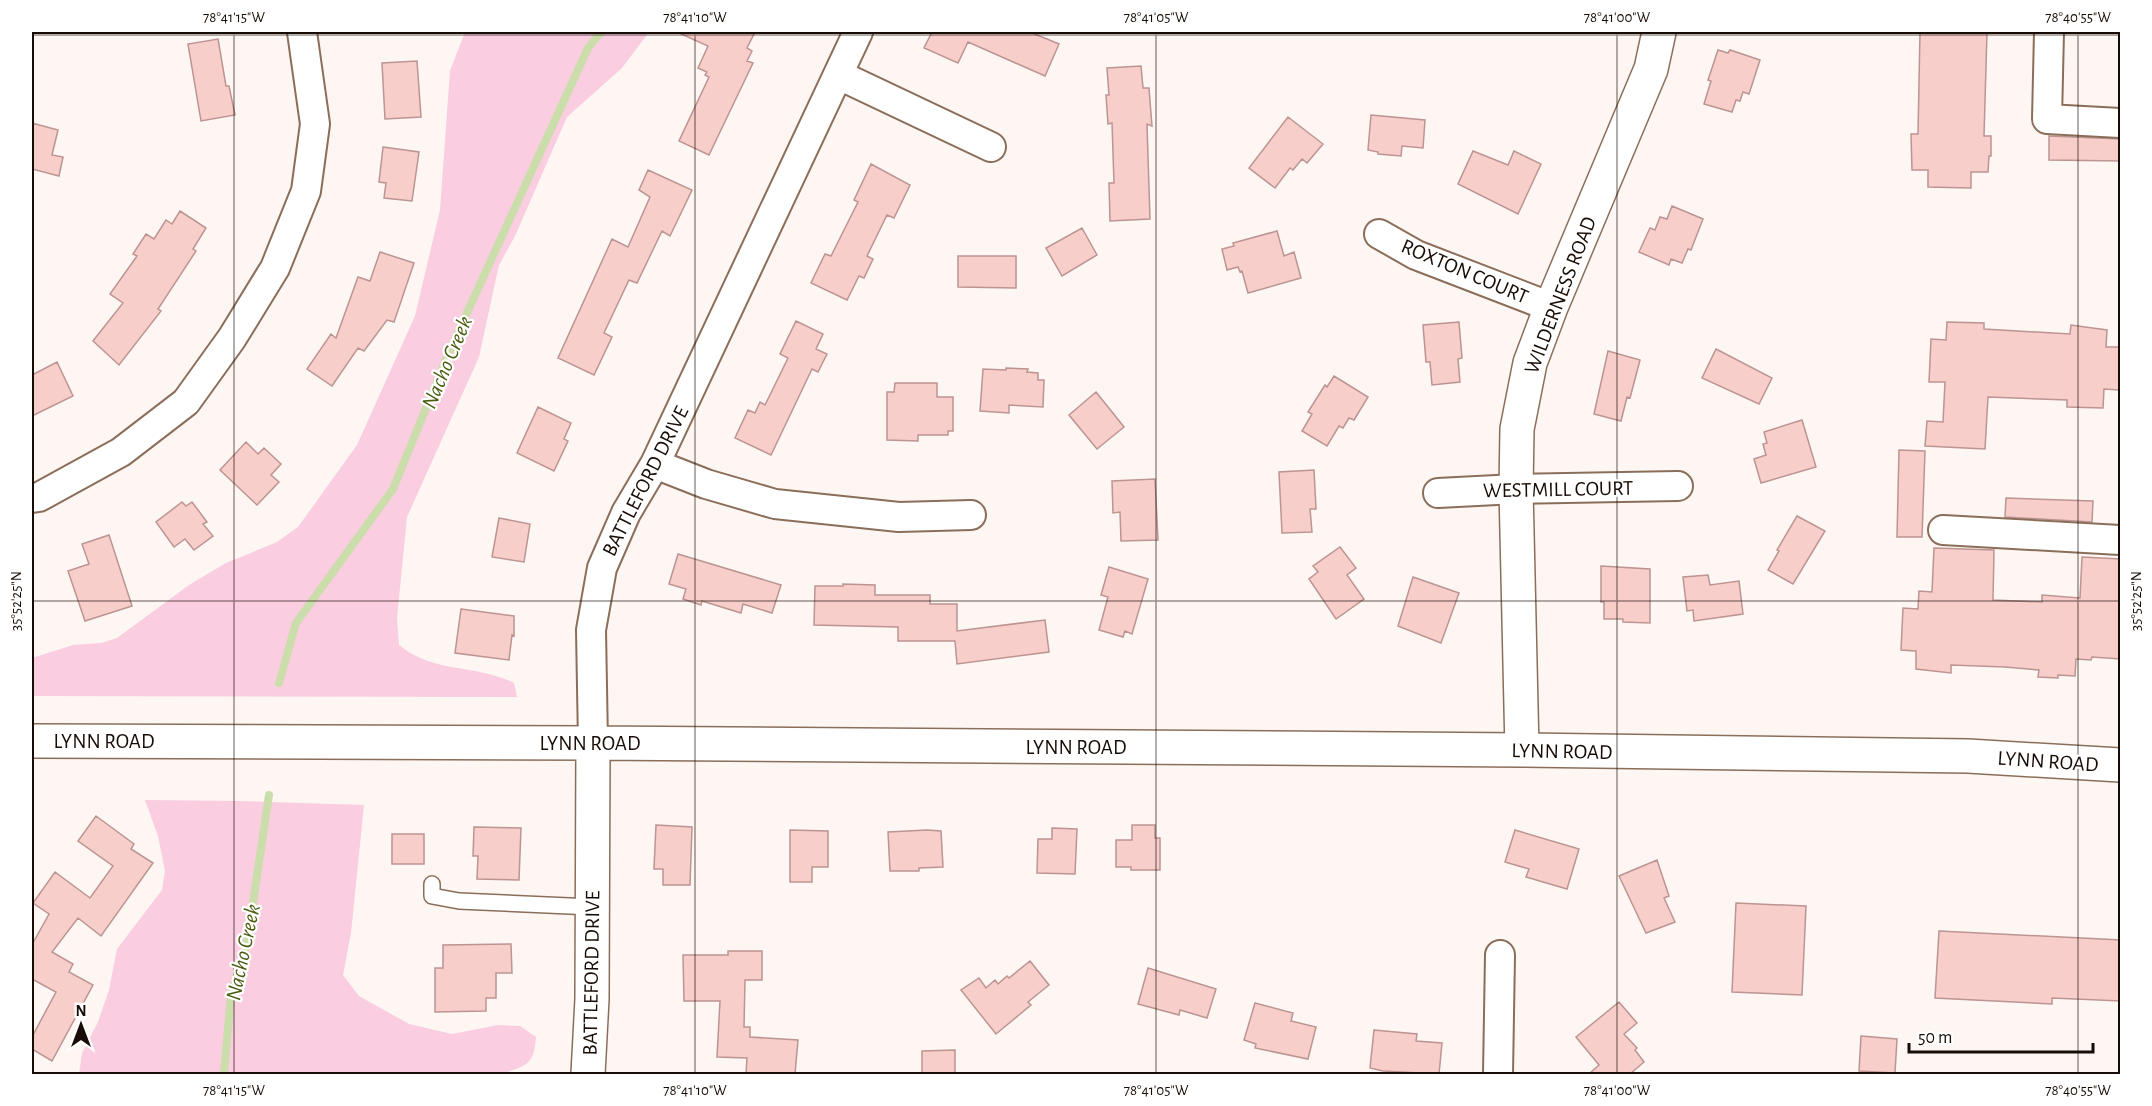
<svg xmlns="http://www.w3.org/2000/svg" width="2152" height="1106" font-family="'Alegreya Sans',sans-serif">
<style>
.green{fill:#facde1}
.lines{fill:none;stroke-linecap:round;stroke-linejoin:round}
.stream{stroke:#cbddaa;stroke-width:8}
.building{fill:#f8cecb;stroke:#bc9492;stroke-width:1.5}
.lane-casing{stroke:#8b6e5a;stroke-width:18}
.street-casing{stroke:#8b6e5a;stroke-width:32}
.secondary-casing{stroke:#8b6e5a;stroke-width:36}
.lane{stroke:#fff;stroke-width:15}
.street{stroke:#fff;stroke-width:28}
.secondary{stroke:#fff;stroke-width:33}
.ticks{fill:none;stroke:#180d06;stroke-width:1.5;stroke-opacity:0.45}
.labels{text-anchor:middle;stroke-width:4.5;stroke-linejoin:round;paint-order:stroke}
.street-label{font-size:21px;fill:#180d06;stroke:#fff}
.water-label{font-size:22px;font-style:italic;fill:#495d11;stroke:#fff}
.neatline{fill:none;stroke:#180d06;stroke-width:2}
.ticks-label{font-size:15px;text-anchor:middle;fill:#180d06}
</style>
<rect width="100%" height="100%" fill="#fdf6f2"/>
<path class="green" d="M 465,32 L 649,32 L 622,68 L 567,117 L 515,236 L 499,265 L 479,357 L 407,517 L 397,618 L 399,645 C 435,674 476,664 514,683 L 517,697 L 32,696 L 32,658 L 73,645 L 101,643 L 117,638 L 189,585 L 226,563 L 277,542 L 298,527 L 357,445 L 415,316 L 440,210 L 450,71 Z
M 145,800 L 240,801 L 364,805 L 351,933 L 343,975 L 359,996 L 409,1024 L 452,1034 L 498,1025 L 520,1026 L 536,1037 C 534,1065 527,1065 502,1074 L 79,1074 L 82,1053 L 98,1022 L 109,990 L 117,949 L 162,890 L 165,871 L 158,836 Z"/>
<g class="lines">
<path class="stream" d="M 279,683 L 296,623 L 393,489 L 449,352 L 588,48 L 601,32
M 224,1074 L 231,994 L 247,943 L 269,795"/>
</g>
<path class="building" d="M 677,32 L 755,32 L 747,48 L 752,51 L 747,61 L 753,63 L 709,155 L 679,141 L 709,77 L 705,75 L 707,72 L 698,68 L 708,46 Z
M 932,32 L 1030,32 L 1059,44 L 1045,76 L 968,42 L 958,63 L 924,48 Z
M 1920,32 L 1987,32 L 1984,136 L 1991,136 L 1991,156 L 1989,156 L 1988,172 L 1971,172 L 1971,188 L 1928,187 L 1928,170 L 1912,170 L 1911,134 L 1918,134 Z
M 218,39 L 226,86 L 229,86 L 235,115 L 201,121 L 188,44 Z
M 1718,50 L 1728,53 L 1730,50 L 1760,60 L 1749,94 L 1743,92 L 1740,101 L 1736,100 L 1732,112 L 1704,104 L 1711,81 L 1708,80 Z
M 417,61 L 421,117 L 385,119 L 382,63 Z
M 1141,66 L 1143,88 L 1149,88 L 1152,126 L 1147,124 L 1150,219 L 1110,221 L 1109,183 L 1114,183 L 1112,123 L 1108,124 L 1106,95 L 1109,95 L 1107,68 Z
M 1371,115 L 1425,120 L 1423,148 L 1402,146 L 1401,156 L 1378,154 L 1378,152 L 1368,150 Z
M 1288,117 L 1323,144 L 1307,163 L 1302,159 L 1293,170 L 1290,168 L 1275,188 L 1249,168 Z
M 32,123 L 58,130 L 52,155 L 63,157 L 59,176 L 32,169 Z
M 2049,136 L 2121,139 L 2121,161 L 2049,160 Z
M 383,147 L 419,152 L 412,201 L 384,198 L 386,183 L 379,182 Z
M 1473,151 L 1508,165 L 1514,151 L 1541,164 L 1518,214 L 1458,184 Z
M 871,164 L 910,185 L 894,218 L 887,215 L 867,256 L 873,259 L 864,278 L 859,276 L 847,300 L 811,283 L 825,254 L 831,256 L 858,202 L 854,200 Z
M 648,170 L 692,190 L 670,236 L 662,231 L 637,283 L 629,280 L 604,333 L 612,337 L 594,375 L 558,358 L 612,239 L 628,247 L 650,197 L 639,190 Z
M 1672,206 L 1703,219 L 1691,250 L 1688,249 L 1682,263 L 1671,259 L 1669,265 L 1639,252 L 1650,228 L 1655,230 L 1660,217 L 1667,219 Z
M 180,211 L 206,228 L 193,249 L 196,251 L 158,309 L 161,311 L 119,365 L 93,341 L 123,303 L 110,294 L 137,256 L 133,254 L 146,234 L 154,239 L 166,220 L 172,224 Z
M 1082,228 L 1097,255 L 1062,276 L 1046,248 Z
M 1277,231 L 1284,256 L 1294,252 L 1301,278 L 1248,293 L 1242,271 L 1240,272 L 1238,267 L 1227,270 L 1222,249 L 1234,246 L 1233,243 Z
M 380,252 L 414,263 L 394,322 L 387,320 L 364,351 L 358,348 L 332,386 L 307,369 L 331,334 L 336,338 L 358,277 L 370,281 Z
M 958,256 L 1016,256 L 1016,288 L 958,287 Z
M 796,321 L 823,334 L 816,349 L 827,354 L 818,372 L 812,369 L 771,455 L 735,438 L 748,410 L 755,413 L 760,402 L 765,405 L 788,358 L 780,354 Z
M 1459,322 L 1462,358 L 1458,359 L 1460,382 L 1432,385 L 1430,362 L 1426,362 L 1423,325 Z
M 1947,322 L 1984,323 L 1984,329 L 2070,334 L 2071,325 L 2107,330 L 2106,347 L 2121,347 L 2119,390 L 2104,389 L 2103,408 L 2067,407 L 2067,400 L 1988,397 L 1985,449 L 1925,446 L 1927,421 L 1943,422 L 1945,382 L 1929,382 L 1931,339 L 1946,340 Z
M 1716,349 L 1772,378 L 1759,404 L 1702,378 Z
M 1608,351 L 1640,360 L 1630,398 L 1627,397 L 1621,421 L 1594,414 Z
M 57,362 L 73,396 L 32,416 L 32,375 Z
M 1006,368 L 1028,369 L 1027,372 L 1038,373 L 1038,380 L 1044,380 L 1043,407 L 1009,405 L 1009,413 L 980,411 L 983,369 L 1006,370 Z
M 1334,376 L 1368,397 L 1354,420 L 1349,418 L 1343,428 L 1339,426 L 1327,446 L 1302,431 L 1312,414 L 1308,412 L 1325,385 L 1327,387 Z
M 895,383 L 937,383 L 937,397 L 953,397 L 953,431 L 948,431 L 948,435 L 918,435 L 918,441 L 887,440 L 887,392 L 894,392 Z
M 1096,392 L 1124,427 L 1097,449 L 1069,415 Z
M 538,407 L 571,423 L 564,439 L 568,441 L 554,471 L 517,453 Z
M 1802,420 L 1816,467 L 1761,483 L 1754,459 L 1766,455 L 1763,444 L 1767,443 L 1764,432 Z
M 246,442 L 258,454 L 264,448 L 281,464 L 271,475 L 279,482 L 257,505 L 220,470 Z
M 1899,450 L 1925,451 L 1922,537 L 1897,537 Z
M 1314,470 L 1316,509 L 1310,509 L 1312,532 L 1282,533 L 1279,472 Z
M 1155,479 L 1158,540 L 1121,541 L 1120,512 L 1113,513 L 1112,481 Z
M 2006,498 L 2093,501 L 2092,522 L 2005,517 Z
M 182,502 L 186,506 L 192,502 L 207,522 L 203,524 L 213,536 L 194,550 L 185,539 L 174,547 L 156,522 Z
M 1797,516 L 1825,531 L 1793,584 L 1768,570 L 1779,551 L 1777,550 Z
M 499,518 L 530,524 L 524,562 L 492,557 Z
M 109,535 L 132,606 L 85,621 L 68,571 L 89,564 L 82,544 Z
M 1340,547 L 1356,568 L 1347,575 L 1364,599 L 1336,619 L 1309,579 L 1318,572 L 1313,566 Z
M 1934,548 L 1994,550 L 1993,600 L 2042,602 L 2042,595 L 2080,598 L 2082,557 L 2121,559 L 2121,659 L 2092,657 L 2091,660 L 2076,659 L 2075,676 L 2058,675 L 2058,678 L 2038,677 L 2039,670 L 2005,667 L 1951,665 L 1951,673 L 1916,669 L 1916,651 L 1901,650 L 1903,608 L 1918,609 L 1919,591 L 1932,592 Z
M 678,554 L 781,585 L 772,613 L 743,604 L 741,613 L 702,601 L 701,605 L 683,599 L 686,589 L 669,584 Z
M 1601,566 L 1650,569 L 1650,623 L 1623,622 L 1623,619 L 1604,619 L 1604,602 L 1601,602 Z
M 1109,567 L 1148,579 L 1132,634 L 1125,631 L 1123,637 L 1099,630 L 1108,597 L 1101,595 Z
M 1708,575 L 1710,585 L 1739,581 L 1743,614 L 1694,621 L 1693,610 L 1687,611 L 1683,577 Z
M 1413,577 L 1459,593 L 1441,643 L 1398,626 Z
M 843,584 L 875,585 L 875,595 L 930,595 L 930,604 L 957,604 L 957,631 L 1045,620 L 1049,652 L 957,664 L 955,641 L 898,641 L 898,627 L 814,625 L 815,586 L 843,586 Z
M 461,609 L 514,616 L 514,636 L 512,635 L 509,660 L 455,653 Z
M 96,816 L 134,844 L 131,849 L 153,863 L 101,936 L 78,918 L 52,952 L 73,964 L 69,972 L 93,985 L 52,1061 L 32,1049 L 32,1037 L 56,992 L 32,979 L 32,939 L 34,941 L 49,914 L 33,903 L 55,872 L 90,898 L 113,866 L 78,841 Z
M 656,825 L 692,827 L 690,885 L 663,885 L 663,869 L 654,869 Z
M 1132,825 L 1155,825 L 1155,838 L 1160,838 L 1160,870 L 1131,870 L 1131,867 L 1116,867 L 1116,840 L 1132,840 Z
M 474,827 L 521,828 L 519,880 L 477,879 L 478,856 L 473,856 Z
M 1052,828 L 1077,829 L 1075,874 L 1037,873 L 1038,839 L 1052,839 Z
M 790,830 L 828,831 L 828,867 L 812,867 L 812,882 L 790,882 Z
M 927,830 L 941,831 L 943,867 L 919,868 L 919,871 L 890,871 L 888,832 Z
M 1515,830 L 1579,849 L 1567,889 L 1526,877 L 1529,869 L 1505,862 Z
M 392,834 L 424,834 L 424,864 L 392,864 Z
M 1657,860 L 1669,896 L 1664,898 L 1675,922 L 1646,933 L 1619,876 Z
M 1736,903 L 1806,906 L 1802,995 L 1732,992 Z
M 1939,931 L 2121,940 L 2121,1001 L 2052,998 L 2052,1004 L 1935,998 Z
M 511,944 L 512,973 L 496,973 L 496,998 L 486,998 L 486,1011 L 435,1012 L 435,968 L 443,968 L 443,945 Z
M 728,951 L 762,951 L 762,980 L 745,980 L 744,1027 L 750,1027 L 750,1037 L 798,1040 L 795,1074 L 746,1074 L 747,1058 L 717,1057 L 720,1001 L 684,1001 L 683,955 L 728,955 Z
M 1030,961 L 1049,985 L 1028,1002 L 1031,1005 L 996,1034 L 961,990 L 979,978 L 986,988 L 995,980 L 998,984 L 1007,976 L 1009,978 Z
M 1148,968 L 1216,989 L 1207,1018 L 1180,1010 L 1179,1015 L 1138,1004 Z
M 1619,1002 L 1637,1023 L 1624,1034 L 1637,1048 L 1635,1050 L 1644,1062 L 1630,1074 L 1589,1074 L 1599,1065 L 1576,1037 Z
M 1255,1003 L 1293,1013 L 1291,1021 L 1316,1027 L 1308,1059 L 1255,1048 L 1256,1044 L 1244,1040 Z
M 1374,1030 L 1417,1034 L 1416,1041 L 1442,1043 L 1439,1074 L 1383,1071 L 1370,1068 Z
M 1861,1036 L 1897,1039 L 1895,1073 L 1859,1071 Z
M 955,1050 L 955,1074 L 922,1074 L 922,1051 Z"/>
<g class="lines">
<defs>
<path id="lane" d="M 432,884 L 432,896 L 459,901 L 592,907"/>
<path id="street" d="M 2049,32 L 2047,119 L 2120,123
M 839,75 L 991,147
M 1379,234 L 1416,255 L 1551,307
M 655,464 L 706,484 L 775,504 L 899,517 L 971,515
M 1438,493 L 1516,489 L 1678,486
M 32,498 L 39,497 L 121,452 L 186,402 L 232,338 L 275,268 L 306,191 L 315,124 L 302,32
M 1943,530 L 2120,540
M 593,743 L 591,630 L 602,568 L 626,513 L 655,464 L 858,32
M 1498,1074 L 1500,955"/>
<path id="secondary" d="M 32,741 L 593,743 L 1522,750 L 1968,756 L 2120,765
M 1522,750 L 1516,489 L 1517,429 L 1530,363 L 1551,307 L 1651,69 L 1659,32
M 588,1074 L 592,999 L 593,743"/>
</defs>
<use href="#lane" class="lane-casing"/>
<use href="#street" class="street-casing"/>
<use href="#secondary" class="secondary-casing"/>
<use href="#lane" class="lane"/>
<use href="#street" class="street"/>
<use href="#secondary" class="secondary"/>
</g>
<path class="ticks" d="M 234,32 L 234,1074M 695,32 L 695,1074M 1156,32 L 1156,1074M 1617,32 L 1617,1074M 2078,32 L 2078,1074M 32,35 L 2120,35M 32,601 L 2120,601"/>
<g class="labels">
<g class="street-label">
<text transform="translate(1465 271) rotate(23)" y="7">ROXTON COURT</text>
<text transform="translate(1560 295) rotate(-69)" y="7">WILDERNESS ROAD</text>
<text transform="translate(645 481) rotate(-63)" y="7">BATTLEFORD DRIVE</text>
<text transform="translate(1558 489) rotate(-1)" y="7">WESTMILL COURT</text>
<text x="104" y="748">LYNN ROAD</text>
<text x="590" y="750">LYNN ROAD</text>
<text x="1076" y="754">LYNN ROAD</text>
<text transform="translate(1562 751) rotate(1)" y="7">LYNN ROAD</text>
<text transform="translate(2048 761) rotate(4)" y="7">LYNN ROAD</text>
<text transform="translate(591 973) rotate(-89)" y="7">BATTLEFORD DRIVE</text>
</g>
<g class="water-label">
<text transform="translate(446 362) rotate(-67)" y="8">Nacho Creek</text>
<text transform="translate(242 952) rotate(-78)" y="8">Nacho Creek</text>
</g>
</g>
<rect width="2152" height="1106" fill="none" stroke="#ffffff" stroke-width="66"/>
<g transform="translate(81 1025)" stroke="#ffffff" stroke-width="4.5" paint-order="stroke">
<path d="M0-4.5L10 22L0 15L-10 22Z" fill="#180d06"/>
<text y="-9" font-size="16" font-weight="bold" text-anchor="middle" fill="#180d06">N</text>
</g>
<path d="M1909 1043v9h184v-9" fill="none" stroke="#180d06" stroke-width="3"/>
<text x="1918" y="1043" font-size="18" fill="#180d06" stroke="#ffffff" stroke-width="4.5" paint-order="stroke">50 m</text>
<rect x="33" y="33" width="2086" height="1040" class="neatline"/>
<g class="ticks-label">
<text x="234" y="22">78°41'15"W</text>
<text x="695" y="22">78°41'10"W</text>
<text x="1156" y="22">78°41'05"W</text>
<text x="1617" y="22">78°41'00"W</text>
<text x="2078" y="22">78°40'55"W</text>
<text transform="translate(16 601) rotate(-90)" y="5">35°52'25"N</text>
<text transform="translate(2136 601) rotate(-90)" y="5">35°52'25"N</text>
<text x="234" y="1095">78°41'15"W</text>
<text x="695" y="1095">78°41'10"W</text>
<text x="1156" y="1095">78°41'05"W</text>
<text x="1617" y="1095">78°41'00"W</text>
<text x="2078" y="1095">78°40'55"W</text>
</g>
</svg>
